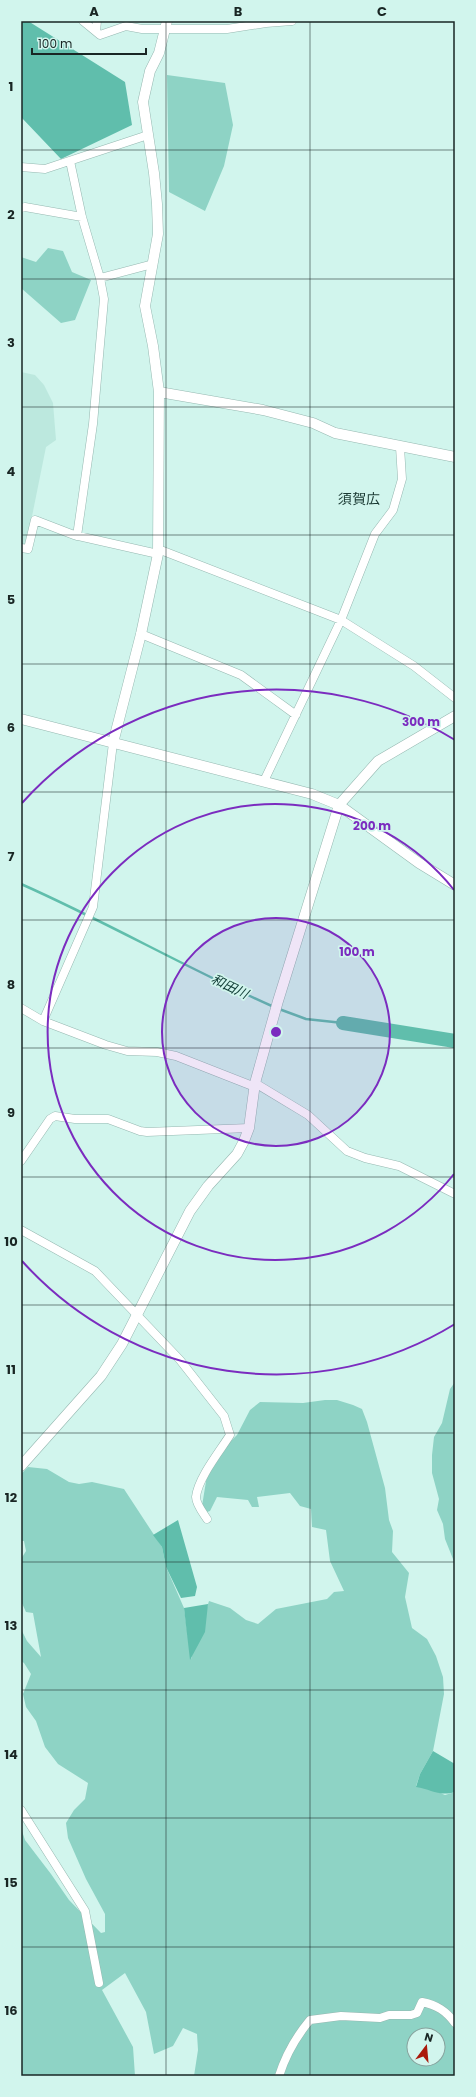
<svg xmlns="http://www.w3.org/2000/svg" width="476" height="2097" font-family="Poppins,'Noto Sans JP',sans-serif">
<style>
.built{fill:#bce8de}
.green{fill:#8ed3c5;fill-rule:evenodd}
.water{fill:#60beac}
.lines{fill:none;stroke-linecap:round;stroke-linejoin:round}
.stream{stroke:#60beac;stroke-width:2.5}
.river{stroke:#60beac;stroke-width:14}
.minor-casing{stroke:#96b8b1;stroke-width:9}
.tertiary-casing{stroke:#96b8b1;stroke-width:11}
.minor{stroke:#fff;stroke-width:8}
.tertiary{stroke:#fff;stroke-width:10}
.grid{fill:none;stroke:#192624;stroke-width:1;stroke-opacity:0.55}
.ring{fill:none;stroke:#7b2cbf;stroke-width:2}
.labels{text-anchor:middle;stroke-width:3.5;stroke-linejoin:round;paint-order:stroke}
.water-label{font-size:13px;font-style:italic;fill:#0f3b34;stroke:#d1f5ed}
.quarter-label{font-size:14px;fill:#193832;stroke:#d1f5ed}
.centre{fill:#7b2cbf;stroke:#d1f5ed;stroke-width:2}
.ring-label{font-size:12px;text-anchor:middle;font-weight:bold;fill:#7b2cbf;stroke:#d1f5ed;stroke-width:3.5;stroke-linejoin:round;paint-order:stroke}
.neatline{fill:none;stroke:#192624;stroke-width:1.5}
.grid-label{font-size:13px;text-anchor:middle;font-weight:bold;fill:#192624}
</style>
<rect width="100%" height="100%" fill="#d1f5ed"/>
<path class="built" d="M 21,372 L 35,375 L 44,385 L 53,403 L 56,440 L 46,447 L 26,546 L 21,546 Z"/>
<path class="green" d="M 167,75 L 225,83 L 233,125 L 224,166 L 205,211 L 169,192 Z
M 48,248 L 63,251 L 72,272 L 91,280 L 75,320 L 61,323 L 21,288 L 21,257 L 36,262 Z
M 455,1382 L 455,1564 L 445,1539 L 443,1524 L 437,1510 L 439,1499 L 432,1473 L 432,1455 L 434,1437 L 442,1423 L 450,1389 Z
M 325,1400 L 337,1400 L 353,1405 L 362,1409 L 367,1422 L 385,1488 L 389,1520 L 393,1531 L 392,1552 L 409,1573 L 405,1597 L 412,1628 L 427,1639 L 436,1656 L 443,1677 L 444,1694 L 433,1751 L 420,1774 L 416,1786 L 428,1788 L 445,1795 L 455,1792 L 455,2076 L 194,2076 L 198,2050 L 197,2034 L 183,2028 L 173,2046 L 154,2054 L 146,2012 L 125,1973 L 102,1990 L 133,2047 L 135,2076 L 21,2076 L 21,1828 L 25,1840 L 51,1874 L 69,1900 L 101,1933 L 105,1932 L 105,1914 L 86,1879 L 68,1838 L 66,1823 L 74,1810 L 85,1799 L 88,1783 L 58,1764 L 45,1747 L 36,1721 L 26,1707 L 23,1694 L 31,1674 L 24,1663 L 21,1661 L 21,1629 L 27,1641 L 41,1657 L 33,1613 L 26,1612 L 21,1601 L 21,1559 L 26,1551 L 24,1541 L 21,1541 L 21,1474 L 28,1467 L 47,1469 L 69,1482 L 79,1484 L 92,1482 L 124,1489 L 162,1547 L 166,1567 L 184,1608 L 191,1659 L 209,1601 L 230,1608 L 246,1620 L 258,1624 L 276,1609 L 327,1599 L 334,1592 L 344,1591 L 330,1561 L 326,1530 L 312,1527 L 311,1509 L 300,1506 L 290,1493 L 257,1497 L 259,1507 L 252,1507 L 248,1500 L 217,1497 L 210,1511 L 207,1512 L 202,1506 L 209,1463 L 237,1435 L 250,1410 L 260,1402 L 303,1403 ZM 414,2035 L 438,2035 L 438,2059 L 414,2059 Z"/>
<path class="water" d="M 21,21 L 28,21 L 125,82 L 132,125 L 61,159 L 21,117 Z
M 178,1520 L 197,1587 L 195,1596 L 181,1598 L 166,1567 L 162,1547 L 153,1535 Z
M 208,1604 L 205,1632 L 190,1660 L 184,1608 Z
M 433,1751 L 455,1764 L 455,1792 C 439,1797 431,1789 416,1787 L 420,1774 Z"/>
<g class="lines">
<path class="stream" d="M 21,884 C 107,922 188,969 274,1007
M 279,1009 L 306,1019 L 343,1023"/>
<path class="river" d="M 343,1023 L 455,1041"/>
<defs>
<path id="minor" d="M 83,21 L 100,35 L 126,26 L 142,29 L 227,29 L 266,23 L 267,21
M 266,23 L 292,21
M 96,31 L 97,21
M 70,161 L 82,217 L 100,278 L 153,264
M 21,167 L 45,169 L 148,135
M 21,208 L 25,207 L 82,217
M 77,536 L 93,424 L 104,299 L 100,278
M 21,548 L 28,549 L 35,520 L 74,535 L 158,554
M 158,549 L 341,620 L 414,666 L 455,698
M 141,634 L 241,675 L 296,715
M 264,781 L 341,620 L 375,534 L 393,510 L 402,479 L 400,447
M 21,1008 L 43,1021 L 106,1045 L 127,1051 L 157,1052 L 176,1056 L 255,1087
M 43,1021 L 93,907 L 113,743
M 255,1083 L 308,1115 L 347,1151 L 365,1158 L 399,1166 L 455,1194
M 21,1161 L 50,1119 L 55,1116 L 75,1119 L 108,1119 L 140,1131 L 147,1132 L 249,1128
M 21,1230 L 95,1271 L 180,1360 L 224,1416 L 230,1435 C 220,1451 198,1478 196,1497 C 196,1504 203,1513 207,1519
M 21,1810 L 85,1911 L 99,1983
M 279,2076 C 286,2054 295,2038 310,2020 L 341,2016 L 380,2018 L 389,2015 L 411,2015 L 417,2013 L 422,2002 C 437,2005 446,2011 455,2023"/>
<path id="tertiary" d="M 159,392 L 263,410 L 313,423 L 335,433 L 455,457
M 21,719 L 312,794 L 339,805 L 419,863 L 455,885
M 113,743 L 141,634 L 158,554 L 159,392 L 153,346 L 145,306 L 158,234 L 157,204 L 154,173 L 143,102 L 150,71 L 159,53 L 167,21
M 21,1466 L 101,1376 L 122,1344 L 190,1211 L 208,1186 L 237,1154 L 244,1141 L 249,1128 L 255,1083 L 278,1001 L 339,805 L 378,761 L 455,716"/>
</defs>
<use href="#minor" class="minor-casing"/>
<use href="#tertiary" class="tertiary-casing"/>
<use href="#minor" class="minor"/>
<use href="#tertiary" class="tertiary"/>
</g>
<path class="grid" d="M 166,21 L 166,2076M 310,21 L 310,2076M 21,150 L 455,150M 21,279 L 455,279M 21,407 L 455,407M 21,535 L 455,535M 21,664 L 455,664M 21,792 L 455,792M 21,920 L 455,920M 21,1048 L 455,1048M 21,1177 L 455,1177M 21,1305 L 455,1305M 21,1433 L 455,1433M 21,1562 L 455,1562M 21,1690 L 455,1690M 21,1818 L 455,1818M 21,1947 L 455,1947"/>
<circle cx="276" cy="1032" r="114" fill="#7b2cbf" fill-opacity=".12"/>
<g class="ring">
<circle cx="276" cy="1032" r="114"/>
<path d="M454 1174A228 228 0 1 1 454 890"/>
<path d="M455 1324A342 342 0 0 1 22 1261M22 803A342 342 0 0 1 455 740"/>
</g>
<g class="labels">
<g class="water-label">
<text transform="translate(230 986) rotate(26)" y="5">和田川</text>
</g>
<g class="quarter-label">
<text x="359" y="504">須賀広</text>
</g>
</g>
<circle cx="276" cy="1032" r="6" class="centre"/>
<g class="ring-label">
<text x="421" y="726">300 m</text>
<text x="372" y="830">200 m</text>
<text x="357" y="956">100 m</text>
</g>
<rect width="476" height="2097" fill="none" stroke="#d1f5ed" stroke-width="44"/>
<g transform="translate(426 2047) rotate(16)"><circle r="19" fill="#d1f5ed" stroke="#87a29d"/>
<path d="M0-3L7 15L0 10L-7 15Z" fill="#aa190b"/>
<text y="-6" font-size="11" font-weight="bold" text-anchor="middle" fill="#192624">N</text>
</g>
<path d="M32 48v6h114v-6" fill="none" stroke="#192624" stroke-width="2"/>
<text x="38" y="48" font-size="12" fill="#192624" stroke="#d1f5ed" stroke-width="3" paint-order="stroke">100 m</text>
<rect x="22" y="22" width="432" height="2053" class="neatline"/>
<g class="grid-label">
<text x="94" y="16">A</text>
<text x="238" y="16">B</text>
<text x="382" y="16">C</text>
<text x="11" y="91">1</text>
<text x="11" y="219">2</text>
<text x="11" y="347">3</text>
<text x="11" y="476">4</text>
<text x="11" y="604">5</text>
<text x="11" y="732">6</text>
<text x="11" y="861">7</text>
<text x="11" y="989">8</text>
<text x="11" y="1117">9</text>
<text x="11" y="1246">10</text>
<text x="11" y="1374">11</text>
<text x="11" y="1502">12</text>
<text x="11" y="1630">13</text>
<text x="11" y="1759">14</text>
<text x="11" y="1887">15</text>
<text x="11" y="2015">16</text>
</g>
</svg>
